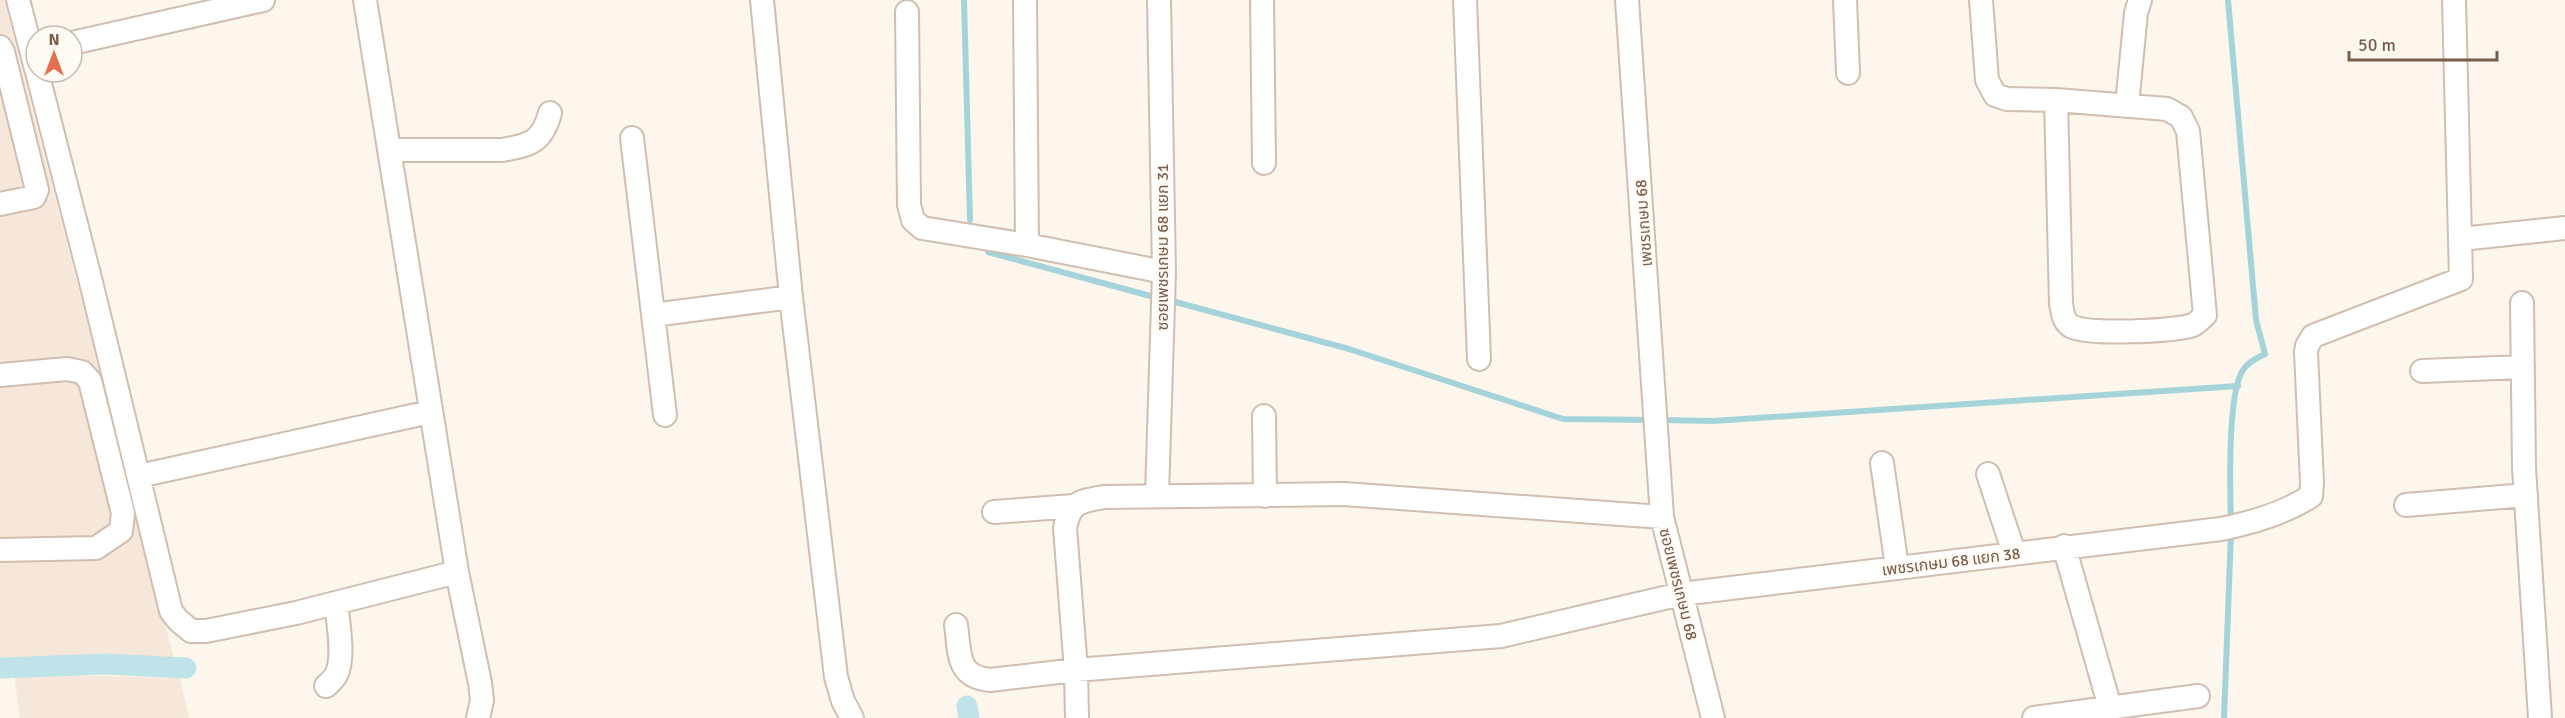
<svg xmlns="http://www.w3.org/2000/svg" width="2565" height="718" font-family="Signika,'Noto Sans Thai',sans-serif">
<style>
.residential{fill:#f5e8da}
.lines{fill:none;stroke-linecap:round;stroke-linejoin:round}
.stream{stroke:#a5d3da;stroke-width:6}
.canal{stroke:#bfe3e8;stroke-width:21}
.minor-casing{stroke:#d1beb0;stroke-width:26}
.minor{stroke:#fff;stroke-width:22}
.labels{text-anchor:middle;stroke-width:5;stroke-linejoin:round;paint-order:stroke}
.street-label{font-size:16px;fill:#7a5c4d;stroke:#fffaf3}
</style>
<rect width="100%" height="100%" fill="#fdf6ec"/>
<path class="residential" d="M 0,0 L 4,0 L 175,662 L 0,657 Z
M 14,674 L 180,678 L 189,718 L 20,718 Z"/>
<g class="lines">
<path class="stream" d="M 964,0 L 970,220
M 2228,0 L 2256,320 L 2265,354 C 2257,358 2248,362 2243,370 C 2227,394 2230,491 2231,523
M 988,252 L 1158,298
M 1168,300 L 1349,349 L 1563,419 L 1650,420
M 1661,420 L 1713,421 L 2238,386
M 2224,718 L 2231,533"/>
<path class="canal" d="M 0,668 L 105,664 L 186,668
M 967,706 L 969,718"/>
<defs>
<path id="minor" d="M 18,0 L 36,69
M 365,0 L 457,572 L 480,683 L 482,700 L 478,718
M 762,0 L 791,297 L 836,677 L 843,701 L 852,718
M 1025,0 L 1027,245
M 1262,0 L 1264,163
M 1465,0 L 1479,359
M 1627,0 L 1662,517 L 1713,718
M 1845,0 L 1848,73
M 1981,0 L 1987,80 L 1995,95 L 2007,99 L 2056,100 L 2167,109 L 2181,117 L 2188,131 L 2205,315 C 2200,319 2196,325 2190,326 C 2169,331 2092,335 2073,327 C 2063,323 2063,313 2061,304 L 2056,100
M 907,12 L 909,205 L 913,220 L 922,228 L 1027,245 L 1164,272
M 72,43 L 263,0
M 0,47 L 3,52 L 37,190 L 34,197 L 0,204
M 37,72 L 90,278 L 171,611 L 178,620 L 191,631 L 206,631 L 296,613 L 457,572
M 2127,105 L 2136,13 L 2140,0
M 632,138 L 665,415
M 389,150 L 502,150 C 531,145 542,142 550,113
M 2461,239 L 2565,228
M 2522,303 L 2524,468 L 2540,718
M 653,315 L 791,297
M 2422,371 L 2523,367
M 0,375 L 67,369 L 82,372 L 90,381 L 123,513 L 121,531 L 96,548 L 0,550
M 1264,416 L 1265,496
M 1882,463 L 1897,567
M 1988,474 L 2014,553
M 139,476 L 430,412
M 1157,495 L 1164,272 L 1159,0
M 2406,505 L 2526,495
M 994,512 L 1074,506
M 2064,546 L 2113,718
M 956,625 C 960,653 956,677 990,680 L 1076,670 L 1065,528 C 1070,502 1080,501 1104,497 L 1344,494 L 1662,517
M 326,686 C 329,683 334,679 336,675 C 345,659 338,622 336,603
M 1077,718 L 1076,670 L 1501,636 L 1681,594 L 2221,529 C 2251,523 2285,513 2311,496 L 2312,483 L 2306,352 L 2307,346 L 2313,336 L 2461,279 L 2454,0
M 2034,718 L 2198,696"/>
</defs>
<use href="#minor" class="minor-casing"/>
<use href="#minor" class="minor"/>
</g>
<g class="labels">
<g class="street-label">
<text transform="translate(1643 223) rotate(-94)" y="6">เพชรเกษม 68</text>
<text transform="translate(1162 247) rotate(-90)" y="6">ซอยเพชรเกษม 68 แยก 31</text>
<text transform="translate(1951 561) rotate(-7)" y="6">เพชรเกษม 68 แยก 38</text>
<text transform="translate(1679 584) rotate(76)" y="6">ซอยเพชรเกษม 68</text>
</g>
</g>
<g transform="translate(54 54)"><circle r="28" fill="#fffaf3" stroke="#cabbb1" stroke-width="1.5"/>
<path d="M0-4.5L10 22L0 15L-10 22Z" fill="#e76f51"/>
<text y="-9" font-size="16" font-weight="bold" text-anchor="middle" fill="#7a5c4d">N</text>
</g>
<path d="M2349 51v9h148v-9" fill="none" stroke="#7a5c4d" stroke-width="3"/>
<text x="2358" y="51" font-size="18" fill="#7a5c4d" stroke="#fffaf3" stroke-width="4.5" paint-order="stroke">50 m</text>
</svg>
